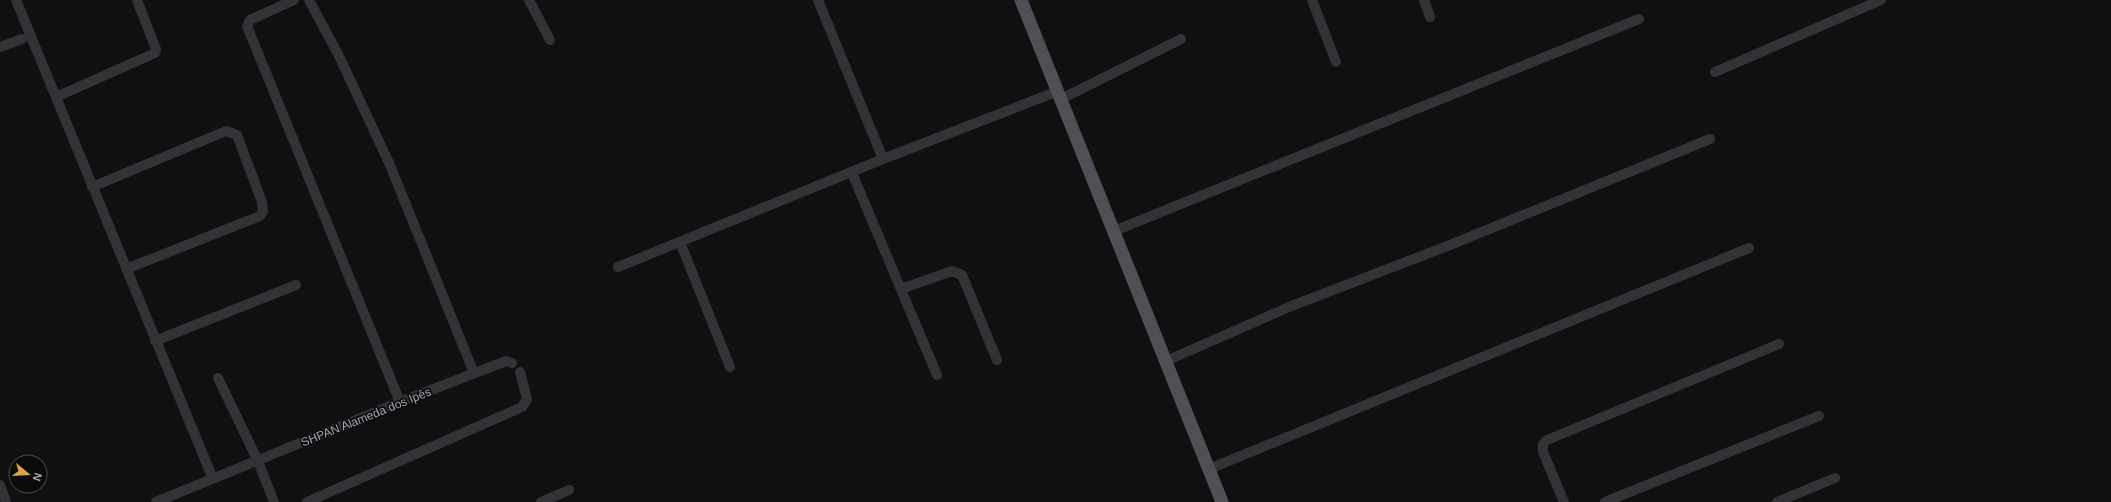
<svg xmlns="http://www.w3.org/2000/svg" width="2111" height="502" font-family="Helvetica,sans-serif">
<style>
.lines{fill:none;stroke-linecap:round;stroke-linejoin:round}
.minor{stroke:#323336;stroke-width:10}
.major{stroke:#4e5055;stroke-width:13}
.labels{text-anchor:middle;stroke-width:3.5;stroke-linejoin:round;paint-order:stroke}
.street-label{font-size:12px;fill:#a3a7b1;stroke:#0b0b0c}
</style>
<rect width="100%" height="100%" fill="#101011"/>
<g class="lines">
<path class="minor" d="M 16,0 L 213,479
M 294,0 L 250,20 L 247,26 L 400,402
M 309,0 L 339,56 L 390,165 L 474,373
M 529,0 L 550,40
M 818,0 L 883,159
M 1312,0 L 1336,62
M 1424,0 L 1430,17
M 0,47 L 22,39
M 1715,72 L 1881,0
M 56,97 L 155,53 L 156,49 L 137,0
M 1061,99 L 1181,39
M 852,173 L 937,375
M 92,187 L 226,131 L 237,135 L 262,202 L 263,211 L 260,216 L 126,269
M 1114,231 L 1639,19
M 680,242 L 730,367
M 618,267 L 883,159 L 1058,91
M 901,289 L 952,271 L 962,275 L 997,360
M 155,341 L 296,285
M 1166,361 L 1289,307 L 1450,245 L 1710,139
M 218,378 L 258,461 L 274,502
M 1209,469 L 1749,248
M 0,485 L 6,502
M 156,502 L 400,402 L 506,361 L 512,363
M 307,502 L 522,407 L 527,399 L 520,372
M 541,502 L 569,490
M 1564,502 L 1543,452 L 1543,444 L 1547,440 L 1779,344
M 1605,502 L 1819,416
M 1777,502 L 1835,478"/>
<path class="major" d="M 1021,0 L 1222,502"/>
</g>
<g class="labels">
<g class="street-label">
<text transform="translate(366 417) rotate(-22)" y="4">SHPAN Alameda dos Ipês</text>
</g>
</g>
<g transform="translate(28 474) rotate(108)"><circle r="19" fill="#0b0b0c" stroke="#48494e"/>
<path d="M0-3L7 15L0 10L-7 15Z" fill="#dca53e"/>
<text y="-6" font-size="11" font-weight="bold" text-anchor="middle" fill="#a3a7b1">N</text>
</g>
</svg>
